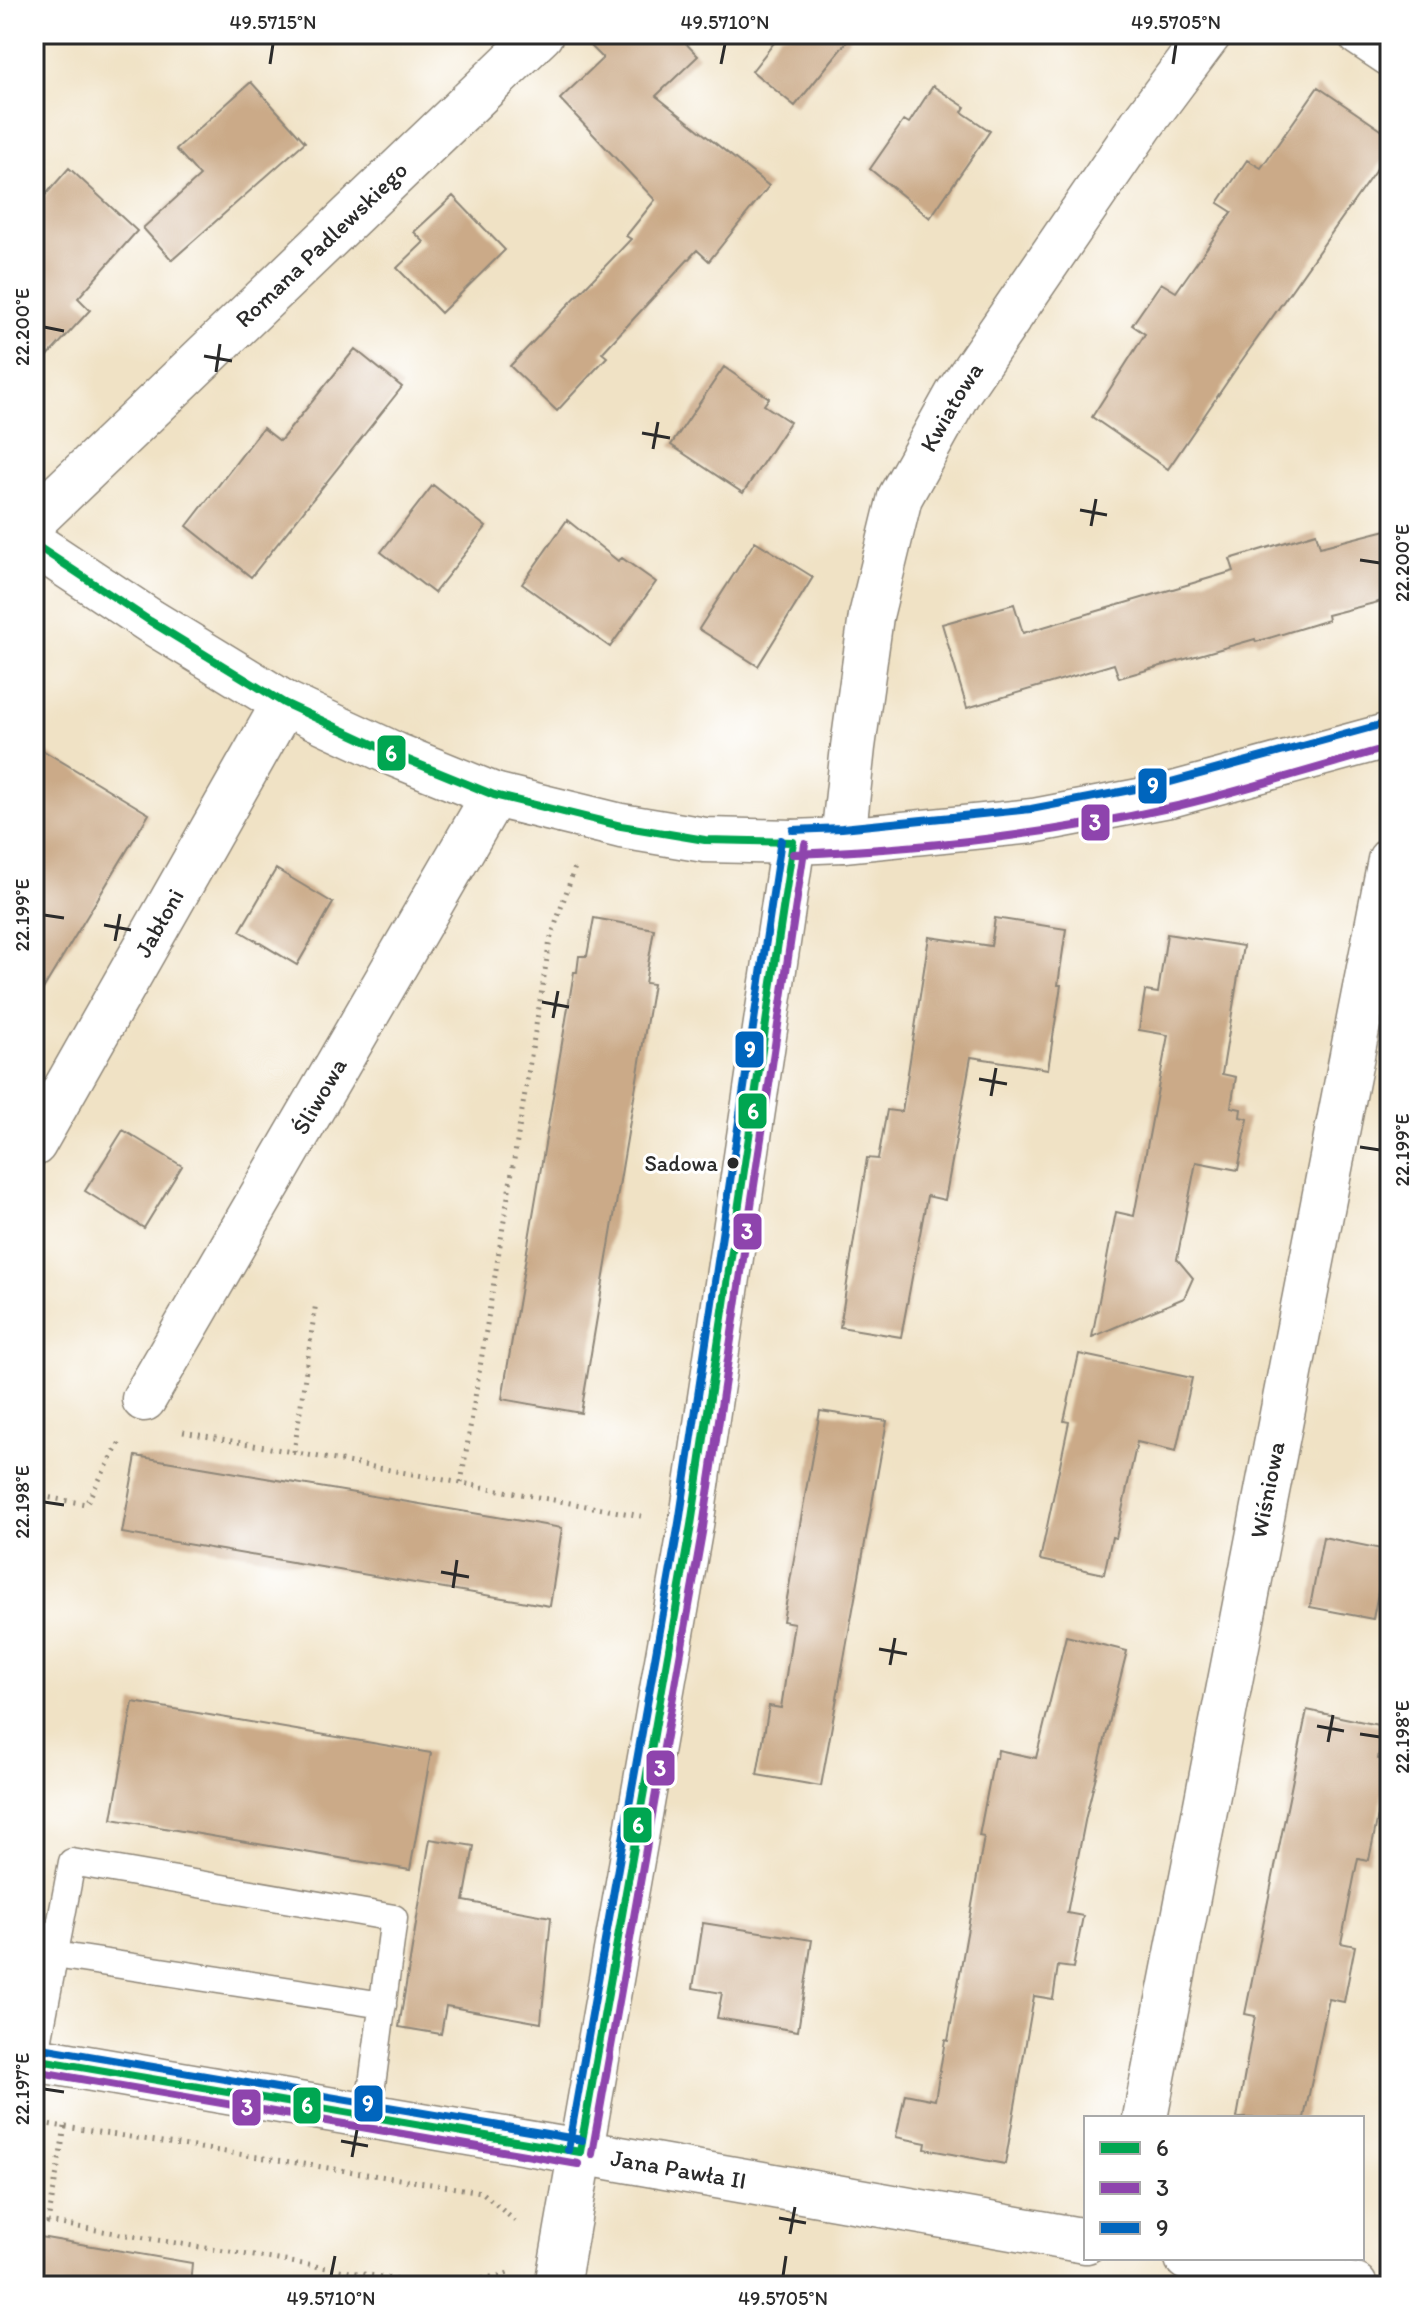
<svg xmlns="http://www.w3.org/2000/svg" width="1424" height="2320" font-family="Itim,sans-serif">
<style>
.building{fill:#cbaa88}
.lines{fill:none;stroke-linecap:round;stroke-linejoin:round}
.service-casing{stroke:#8e8678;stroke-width:29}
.minor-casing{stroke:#8e8678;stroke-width:47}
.tertiary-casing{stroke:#8e8678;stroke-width:47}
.path{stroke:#8e8678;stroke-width:5;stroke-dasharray:2 6;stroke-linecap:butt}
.service{stroke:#fff;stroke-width:26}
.minor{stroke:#fff;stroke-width:44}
.tertiary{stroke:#fff;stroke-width:44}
.bus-1-casing{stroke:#fff;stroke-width:14}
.bus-2-casing{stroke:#fff;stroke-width:14}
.bus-3-casing{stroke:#fff;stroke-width:14}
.bus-1{stroke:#00a651;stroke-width:8}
.bus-2{stroke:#8e44ad;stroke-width:8}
.bus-3{stroke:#0065bd;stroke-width:8}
.ticks{fill:none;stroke:#2b2b2b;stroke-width:3}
.bus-dot{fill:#2b2b2b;stroke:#fff;stroke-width:3}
.labels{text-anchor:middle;stroke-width:6;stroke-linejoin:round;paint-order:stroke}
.bus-label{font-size:22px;fill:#2b2b2b;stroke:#fff;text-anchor:end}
.street-label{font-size:24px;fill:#2b2b2b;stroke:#fff}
.line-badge{stroke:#fff;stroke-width:3}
.badge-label{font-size:22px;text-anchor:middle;font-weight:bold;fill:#fff}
.neatline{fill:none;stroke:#2b2b2b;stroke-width:3}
.ticks-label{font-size:20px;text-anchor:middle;fill:#2b2b2b}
</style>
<rect width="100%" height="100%" fill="#fff"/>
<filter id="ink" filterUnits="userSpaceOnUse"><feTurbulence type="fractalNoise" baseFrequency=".0125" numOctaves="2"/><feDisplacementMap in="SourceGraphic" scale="16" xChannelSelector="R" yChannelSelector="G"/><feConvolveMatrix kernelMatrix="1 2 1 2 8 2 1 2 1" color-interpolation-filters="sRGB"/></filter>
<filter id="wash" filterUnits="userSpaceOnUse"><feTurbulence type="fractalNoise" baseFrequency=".006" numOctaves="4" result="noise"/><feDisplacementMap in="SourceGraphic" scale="32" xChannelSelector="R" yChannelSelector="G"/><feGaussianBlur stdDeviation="1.8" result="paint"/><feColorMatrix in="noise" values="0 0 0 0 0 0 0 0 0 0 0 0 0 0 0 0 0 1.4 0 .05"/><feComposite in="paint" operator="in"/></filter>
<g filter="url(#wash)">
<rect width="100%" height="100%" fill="#f0e2c5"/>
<g id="blocks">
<path class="building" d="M 579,34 L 677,34 L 698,56 L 656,96 L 769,186 L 709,261 L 697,250 L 602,353 L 607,357 L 557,411 L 510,366 L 631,239 L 626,236 L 655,200 L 560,99 L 603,58 Z
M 781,34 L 853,34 L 795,106 L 752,71 Z
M 251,82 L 305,142 L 172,260 L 143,228 L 200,176 L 176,149 Z
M 933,86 L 965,107 L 962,112 L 990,131 L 930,218 L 870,169 L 904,120 L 909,123 Z
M 1318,87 L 1390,136 L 1390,150 L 1240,363 L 1168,469 L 1092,417 L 1145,334 L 1132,325 L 1161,283 L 1176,292 L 1232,212 L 1218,203 L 1247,160 L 1261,168 Z
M 69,168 L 137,231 L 78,298 L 90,310 L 34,371 L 34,208 Z
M 453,196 L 505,250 L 441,313 L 397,268 L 424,242 L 414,232 Z
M 355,349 L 402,387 L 251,577 L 187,526 L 263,428 L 280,441 Z
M 724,367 L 769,398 L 764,405 L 790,422 L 743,493 L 671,445 Z
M 433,485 L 486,527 L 434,593 L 381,552 Z
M 567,520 L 618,561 L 622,558 L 656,582 L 610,647 L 522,584 Z
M 1390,529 L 1390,599 L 1327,615 L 1328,620 L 1256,642 L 1255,639 L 1119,678 L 1114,664 L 967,708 L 942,624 L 1014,604 L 1023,633 L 1234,571 L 1230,559 L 1316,533 L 1320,547 Z
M 755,541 L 813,577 L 758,666 L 699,629 Z
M 34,745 L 149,814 L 34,1004 Z
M 276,869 L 333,903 L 297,965 L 240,931 Z
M 594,918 L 654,929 L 645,983 L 653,984 L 581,1413 L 502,1399 L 574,972 L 577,972 L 579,956 L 587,956 Z
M 995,918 L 1066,929 L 1058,985 L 1061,985 L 1048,1069 L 971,1057 L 945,1200 L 927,1196 L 901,1337 L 840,1327 L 867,1158 L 878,1159 L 887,1110 L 902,1112 L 929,937 L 991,946 Z
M 1167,934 L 1243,946 L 1222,1074 L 1236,1077 L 1231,1107 L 1241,1109 L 1240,1117 L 1248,1119 L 1238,1170 L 1196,1162 L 1177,1259 L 1193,1278 L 1184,1298 L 1092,1337 L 1116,1212 L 1134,1216 L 1168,1035 L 1139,1030 L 1145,991 L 1158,993 Z
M 123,1130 L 182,1166 L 144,1228 L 85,1191 Z
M 1079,1354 L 1192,1378 L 1176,1451 L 1137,1442 L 1116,1538 L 1112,1537 L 1104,1574 L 1040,1560 L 1069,1422 L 1064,1421 Z
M 820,1411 L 887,1421 L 821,1786 L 757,1775 L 769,1706 L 781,1708 L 794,1623 L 783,1621 Z
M 136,1456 L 562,1528 L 550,1606 L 122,1533 Z
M 1323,1537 L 1386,1550 L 1373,1619 L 1310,1607 Z
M 1066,1636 L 1127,1651 L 1086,1816 L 1067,1913 L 1083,1916 L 1073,1968 L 1058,1966 L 1053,1999 L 1034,1996 L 1005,2164 L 925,2149 L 926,2143 L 896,2137 L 905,2094 L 935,2100 L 945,2040 L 948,2041 L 984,1837 L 979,1836 L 994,1758 L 997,1758 L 998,1750 L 1036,1758 Z
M 133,1702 L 431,1753 L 410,1870 L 112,1819 Z
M 1307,1710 L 1383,1726 L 1378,1759 L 1389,1761 L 1369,1860 L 1358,1858 L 1341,1943 L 1355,1946 L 1344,2002 L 1329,1999 L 1304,2118 L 1237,2118 L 1255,2016 L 1245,2014 Z
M 430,1839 L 474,1846 L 464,1901 L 551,1917 L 541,2023 L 446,2006 L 441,2034 L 399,2027 Z
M 703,1923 L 812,1940 L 798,2031 L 717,2018 L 722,1993 L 693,1988 Z
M 34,2236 L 192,2263 L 190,2286 L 34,2286 Z"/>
</g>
</g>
<g filter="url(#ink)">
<use href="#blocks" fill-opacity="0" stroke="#8e8678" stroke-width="2"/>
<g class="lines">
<defs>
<path id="service" d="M 55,1955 L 383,2005
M 35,2059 L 72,1862 L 394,1918 L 368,2115"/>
<g id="minor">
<path d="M 1360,34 L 1390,54"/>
<path id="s1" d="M 34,520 L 541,34"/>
<path d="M 34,544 L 150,621 L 284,703 L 396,755 L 494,795 L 621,826 L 705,840 L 793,842 L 843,840 L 1033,821 L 1170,795 L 1390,735"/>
<path id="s2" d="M 843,840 L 853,747 L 871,616 L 900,497 L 958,393 L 1142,124 L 1209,34"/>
<path id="s3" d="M 34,1144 L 284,703"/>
<path id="s4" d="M 144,1399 L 494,795"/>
<path id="s5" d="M 1145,2118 L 1390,860"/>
<path d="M 557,2286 L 691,1525 L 793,842"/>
</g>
<g id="tertiary">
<path id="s6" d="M 34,2059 L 580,2152 L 1086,2241"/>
<path d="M 1187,2258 L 1355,2286"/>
</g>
</defs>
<use href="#service" class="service-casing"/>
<use href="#minor" class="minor-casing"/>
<use href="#tertiary" class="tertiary-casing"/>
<path class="path" d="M 183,1432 L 641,1516
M 294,1452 L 316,1302
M 461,1483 L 550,940 L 576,864
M 34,1495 L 86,1504 L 120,1442
M 34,2122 L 482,2192 L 516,2222
M 65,2127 L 48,2222 L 436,2286
M 451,2286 L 509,2273"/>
<use href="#service" class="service"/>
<use href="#minor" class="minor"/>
<use href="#tertiary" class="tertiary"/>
<defs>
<path id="bus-1" d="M 34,544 L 150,621 L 284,703 L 396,755 L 494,795 L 621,826 L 705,840 L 793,842
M 34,2059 L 580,2152
M 580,2152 L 691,1525 L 793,842"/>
<path id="bus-2" d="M 793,854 C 919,849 1050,835 1173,807 C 1246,790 1318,767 1390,747
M 34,2071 L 578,2164
M 592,2154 L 703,1527 L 805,844"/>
<path id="bus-3" d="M 793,830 L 842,828 L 1031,809 L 1167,783 L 1387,723
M 36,2047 L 582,2140
M 568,2150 L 679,1523 L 781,840"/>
</defs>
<use href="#bus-1" class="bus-1-casing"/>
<use href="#bus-2" class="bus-2-casing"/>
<use href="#bus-3" class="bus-3-casing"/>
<use href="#bus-1" class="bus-1"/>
<use href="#bus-2" class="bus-2"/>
<use href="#bus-3" class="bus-3"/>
</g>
</g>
<path class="ticks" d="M 270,64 L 273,44M 721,64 L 725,44M 1173,64 L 1176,44M 44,327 L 64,331M 204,356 L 232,361M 216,372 L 220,344M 642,433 L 670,438M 653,449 L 658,422M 1080,510 L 1107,515M 1091,526 L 1096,499M 1360,560 L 1380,563M 44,915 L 64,918M 104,925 L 131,930M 115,941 L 120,914M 542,1002 L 569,1007M 553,1018 L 558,991M 979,1079 L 1007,1084M 991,1096 L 996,1068M 1360,1147 L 1380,1150M 44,1502 L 64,1505M 441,1572 L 469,1577M 453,1588 L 457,1560M 879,1649 L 907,1654M 890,1665 L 895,1638M 1317,1726 L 1344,1731M 1360,1734 L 1380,1737M 1328,1742 L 1333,1715M 44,2089 L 64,2092M 341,2141 L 368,2146M 352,2157 L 357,2130M 779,2218 L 806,2223M 790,2234 L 795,2207M 331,2276 L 335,2256M 783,2276 L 786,2256"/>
<circle class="bus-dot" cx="733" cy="1163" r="7"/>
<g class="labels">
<g class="bus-label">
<text x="718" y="1171">Sadowa</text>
</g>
<g class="street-label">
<text dy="8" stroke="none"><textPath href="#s1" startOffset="398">Romana Padlewskiego</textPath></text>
<text dy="8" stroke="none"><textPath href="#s2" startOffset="452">Kwiatowa</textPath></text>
<text dy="8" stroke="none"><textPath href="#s3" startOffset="254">Jabłoni</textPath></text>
<text dy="8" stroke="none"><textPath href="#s4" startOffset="350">Śliwowa</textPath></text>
<text dy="8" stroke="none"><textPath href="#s5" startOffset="640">Wiśniowa</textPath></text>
<text dy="8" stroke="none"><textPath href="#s6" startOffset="654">Jana Pawła II</textPath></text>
</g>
</g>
<g class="line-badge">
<rect x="376" y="734" width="31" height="38" rx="8" fill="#00a651"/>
<rect x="1137" y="767" width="31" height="38" rx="8" fill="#0065bd"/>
<rect x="1080" y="803" width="31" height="39" rx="8" fill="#8e44ad"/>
<rect x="734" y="1030" width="31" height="39" rx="8" fill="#0065bd"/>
<rect x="737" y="1092" width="31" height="38" rx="8" fill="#00a651"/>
<rect x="732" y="1212" width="31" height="39" rx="8" fill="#8e44ad"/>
<rect x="645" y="1749" width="31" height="38" rx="8" fill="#8e44ad"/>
<rect x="622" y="1806" width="31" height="38" rx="8" fill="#00a651"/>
<rect x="353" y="2084" width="31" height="39" rx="8" fill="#0065bd"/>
<rect x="292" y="2086" width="30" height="39" rx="8" fill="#00a651"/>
<rect x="231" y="2088" width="31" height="39" rx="8" fill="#8e44ad"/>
</g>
<g class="badge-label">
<text x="391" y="761">6</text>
<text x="1153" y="793">9</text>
<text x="1095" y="830">3</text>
<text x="750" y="1057">9</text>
<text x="753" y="1119">6</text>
<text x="747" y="1239">3</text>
<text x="660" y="1776">3</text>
<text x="638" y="1833">6</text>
<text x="368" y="2111">9</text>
<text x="307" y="2113">6</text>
<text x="247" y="2115">3</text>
</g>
<rect width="1424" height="2320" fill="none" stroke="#fff" stroke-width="88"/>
<rect x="1084" y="2116" width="280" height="144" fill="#ffffff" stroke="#aaaaaa" stroke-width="2"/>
<rect x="1100" y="2142" width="40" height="12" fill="#00a651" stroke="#aaaaaa" stroke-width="2"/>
<text x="1156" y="2156" font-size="24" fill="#2b2b2b">6</text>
<rect x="1100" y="2182" width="40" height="12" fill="#8e44ad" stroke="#aaaaaa" stroke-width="2"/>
<text x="1156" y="2196" font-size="24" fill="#2b2b2b">3</text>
<rect x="1100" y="2222" width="40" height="12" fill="#0065bd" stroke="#aaaaaa" stroke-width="2"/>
<text x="1156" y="2236" font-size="24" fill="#2b2b2b">9</text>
<rect x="44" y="44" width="1336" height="2232" class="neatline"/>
<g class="ticks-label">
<text x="273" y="29">49.5715°N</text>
<text x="725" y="29">49.5710°N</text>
<text x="1176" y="29">49.5705°N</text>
<text transform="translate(22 327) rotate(-90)" y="7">22.200°E</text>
<text transform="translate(1402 563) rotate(-90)" y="7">22.200°E</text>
<text transform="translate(22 915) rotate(-90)" y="7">22.199°E</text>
<text transform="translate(1402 1150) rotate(-90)" y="7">22.199°E</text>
<text transform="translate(22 1502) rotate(-90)" y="7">22.198°E</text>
<text transform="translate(1402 1737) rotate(-90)" y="7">22.198°E</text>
<text transform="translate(22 2089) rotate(-90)" y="7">22.197°E</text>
<text x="331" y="2305">49.5710°N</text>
<text x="783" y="2305">49.5705°N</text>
</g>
</svg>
